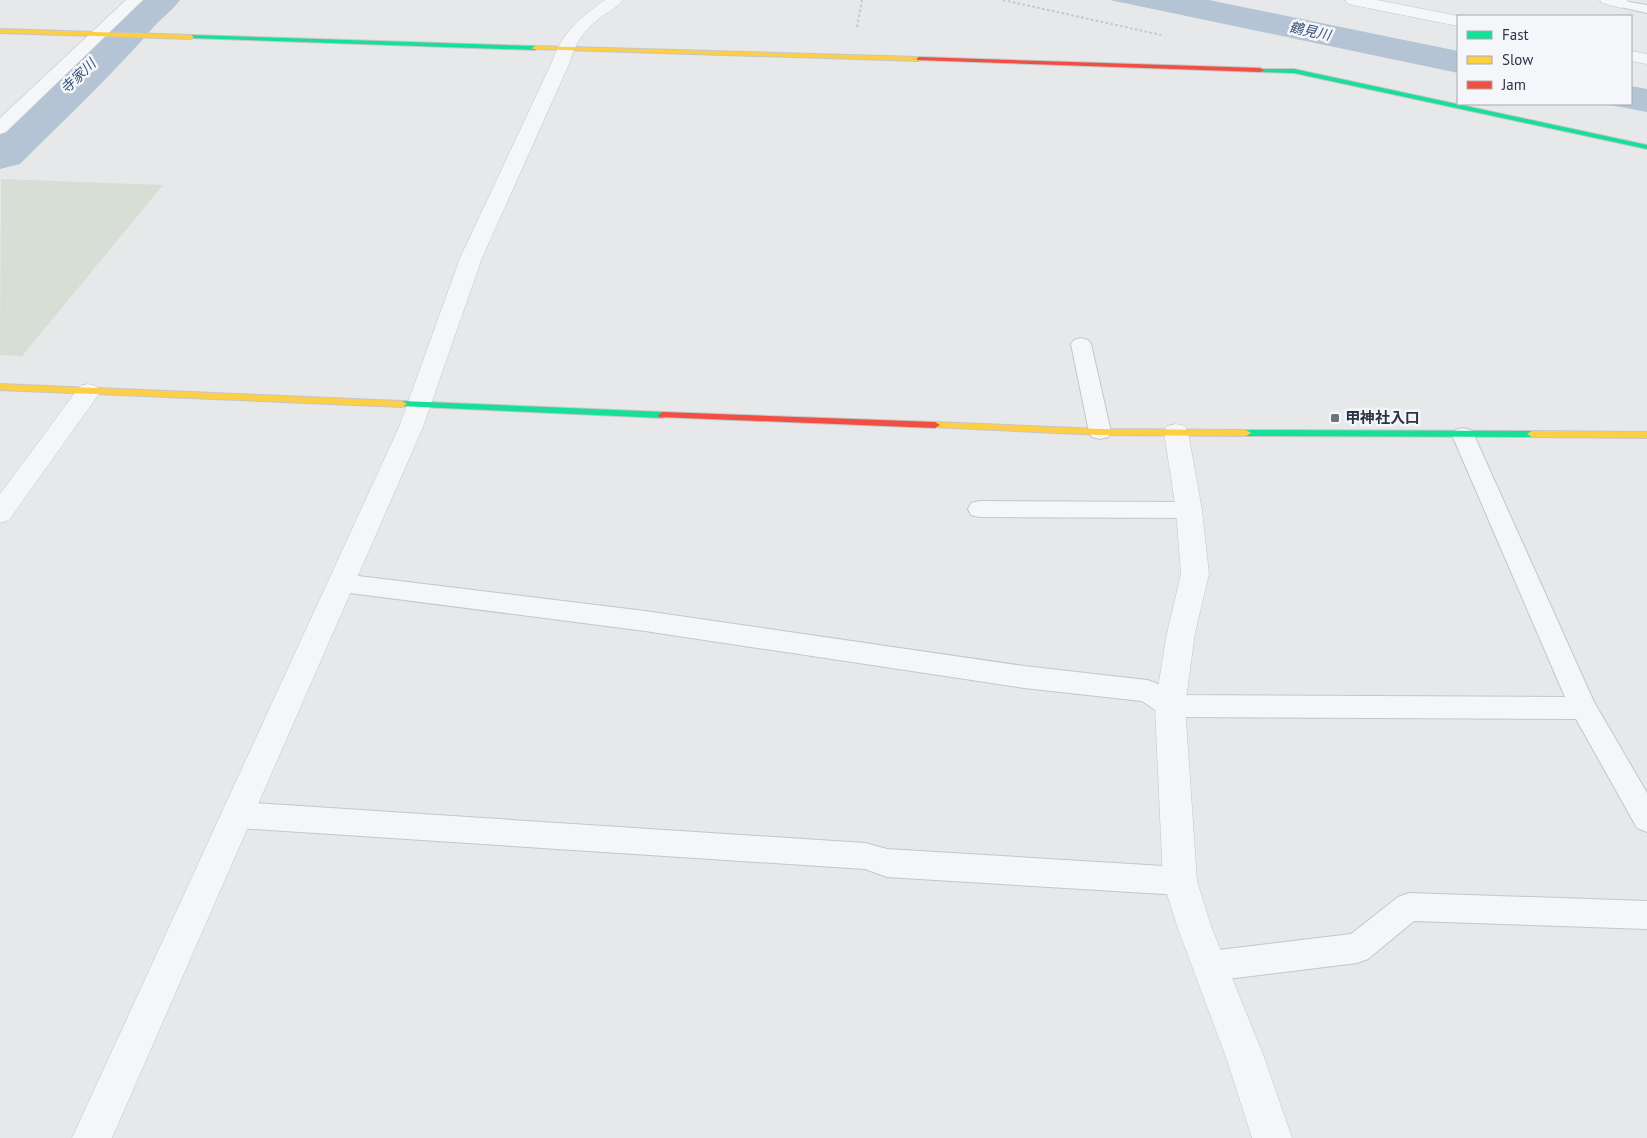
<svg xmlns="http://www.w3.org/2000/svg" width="1647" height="1138" font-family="'PT Sans','Noto Sans JP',sans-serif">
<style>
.green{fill:#d6ded6}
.water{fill:#b4c4d5}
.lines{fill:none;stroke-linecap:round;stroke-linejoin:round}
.river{fill:#b4c4d5;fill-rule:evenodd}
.lane-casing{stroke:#c4c6c8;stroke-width:2}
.street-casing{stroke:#c4c6c8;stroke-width:1}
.fast-casing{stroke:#c4c6c8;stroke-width:2}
.slow-casing{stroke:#c4c6c8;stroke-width:2}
.jam-casing{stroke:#c4c6c8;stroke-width:2}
.path{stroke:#c5c6ca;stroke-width:2;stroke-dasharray:2.5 2.5;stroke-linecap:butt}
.lane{fill:#f5f6f7;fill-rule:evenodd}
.street{fill:#f5f6f7;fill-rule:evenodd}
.fast{fill:#16e098;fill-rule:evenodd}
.slow{fill:#ffcf43;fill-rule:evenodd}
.jam{fill:#f24e42;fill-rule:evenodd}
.poi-dot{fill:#6c737f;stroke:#f4f6f9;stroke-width:2}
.labels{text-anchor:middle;stroke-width:5;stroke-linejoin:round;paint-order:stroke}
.far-water-label{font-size:14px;font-style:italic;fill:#34527a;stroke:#f4f6f9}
.poi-label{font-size:15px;font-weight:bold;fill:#2b3445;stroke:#f4f6f9;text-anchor:start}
</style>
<rect width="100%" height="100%" fill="#e6e8ea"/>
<path class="green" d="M 1,179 L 163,185 L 22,356 L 0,355 Z"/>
<path class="water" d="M 1110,0 L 1209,0 L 1458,51 L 1458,73 Z
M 1631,86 L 1647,89 L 1647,112 L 1605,104 L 1631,104 Z"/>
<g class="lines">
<path class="river" d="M 127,0 L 180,0 C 171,12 160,19 151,30 C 110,77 64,120 20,164 L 0,169 L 0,121 Z"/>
<defs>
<path id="lane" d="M 1617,0 L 1647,5 L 1647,13 L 1616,6 L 1614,3 Z
M 1081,338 L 1088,340 L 1091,344 L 1111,432 L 1108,437 L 1100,439 L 1092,437 L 1089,432 L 1071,344 L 1074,340 Z
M 1463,428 L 1471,430 L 1474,435 L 1594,702 L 1647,793 L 1647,832 L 1637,828 L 1576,719 L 1170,717 L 1161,714 L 1142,701 L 1024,688 L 645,631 L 342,592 L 334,590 L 330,583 L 334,576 L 342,574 L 645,611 L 1024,666 L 1147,680 L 1156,683 L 1174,695 L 1565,697 L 1452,435 L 1455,430 Z
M 979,501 L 1189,502 L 1197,504 L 1200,510 L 1197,516 L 1189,518 L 979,517 L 971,515 L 968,509 L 971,503 Z
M 238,802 L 865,843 L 887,849 L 1180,867 L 1190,871 L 1195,881 L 1190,891 L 1180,895 L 887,877 L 865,869 L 238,828 L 228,824 L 224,815 L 228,806 Z
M 1409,893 L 1647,901 L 1647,929 L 1414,921 L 1368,959 L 1357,963 L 1211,981 L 1200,977 L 1196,966 L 1200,955 L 1211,951 L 1351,934 L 1398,897 Z"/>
<path id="street" d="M 126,0 L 143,0 L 6,132 L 0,134 L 0,118 Z
M 605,0 L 623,0 C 618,6 611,11 604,15 C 586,28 576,40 570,62 L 482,258 L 423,427 L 112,1138 L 72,1138 L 399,427 L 460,258 L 552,62 C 562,32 580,18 605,0 Z
M 1345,0 L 1377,0 L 1458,16 L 1458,26 L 1353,5 L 1347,3 Z
M 1600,0 L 1627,0 L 1629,3 L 1627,6 L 1621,8 L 1602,3 Z
M 1631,51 L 1647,54 L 1647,64 L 1631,61 Z
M 88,384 L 96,386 L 100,392 L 96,398 L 9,520 L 0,523 L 0,494 L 80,386 Z
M 1176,424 L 1185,426 L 1188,432 L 1202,510 L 1209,574 L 1195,633 L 1185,706 L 1197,881 L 1211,926 L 1264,1057 L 1292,1138 L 1252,1138 L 1226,1057 L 1177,926 L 1163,881 L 1155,706 L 1167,633 L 1181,574 L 1176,510 L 1164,432 L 1167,426 Z"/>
<path id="fast" d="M 191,35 L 535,46 L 538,48 L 535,50 L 189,38 L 188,37 Z
M 1258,69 L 1294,69 L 1647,145 L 1647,149 L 1294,73 L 1260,72 L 1258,71 Z
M 402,401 L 663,412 L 668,415 L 663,418 L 399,406 L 397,404 Z
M 1246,430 L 1532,431 L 1537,434 L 1532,437 L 1246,436 L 1241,433 Z"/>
<path id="slow" d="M 0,29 L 191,35 L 194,37 L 191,39 L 0,33 Z
M 535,46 L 919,57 L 922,59 L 919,61 L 533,49 L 532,48 Z
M 0,384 L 402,401 L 407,404 L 402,407 L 0,390 Z
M 935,422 L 1100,429 L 1246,430 L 1251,433 L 1246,436 L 1100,435 L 931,427 L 930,425 Z
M 1532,431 L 1647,432 L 1647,438 L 1532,437 L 1527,434 Z"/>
<path id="jam" d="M 919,57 L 1260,68 L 1264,70 L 1260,72 L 917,60 L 917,58 Z
M 663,412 L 935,422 L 940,425 L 935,428 L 659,417 L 658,415 Z"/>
</defs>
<use href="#lane" class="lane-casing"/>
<use href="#street" class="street-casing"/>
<use href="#fast" class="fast-casing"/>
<use href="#slow" class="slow-casing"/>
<use href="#jam" class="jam-casing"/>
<path class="path" d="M 1003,0 L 1161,35
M 857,27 L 862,0"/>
<use href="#lane" class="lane"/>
<use href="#street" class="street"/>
<use href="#fast" class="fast"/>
<use href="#slow" class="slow"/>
<use href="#jam" class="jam"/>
</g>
<rect class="poi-dot" x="1330" y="413" width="10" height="10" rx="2.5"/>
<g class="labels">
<g class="far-water-label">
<text transform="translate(1310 31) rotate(12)" y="5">鶴見川</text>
<text transform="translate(78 76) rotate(-44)" y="5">寺家川</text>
</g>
<g class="poi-label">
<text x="1345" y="423">甲神社入口</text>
</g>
</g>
<rect x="1457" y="15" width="175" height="90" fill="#f4f6f9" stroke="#a4a8b1"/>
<rect x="1467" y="31" width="25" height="8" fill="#16e098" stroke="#a4a8b1"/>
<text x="1502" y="40" font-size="15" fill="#2b3445">Fast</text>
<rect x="1467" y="56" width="25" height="8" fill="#ffcf43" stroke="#a4a8b1"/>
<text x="1502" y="65" font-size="15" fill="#2b3445">Slow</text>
<rect x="1467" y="81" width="25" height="8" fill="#f24e42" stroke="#a4a8b1"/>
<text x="1502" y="90" font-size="15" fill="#2b3445">Jam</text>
</svg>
